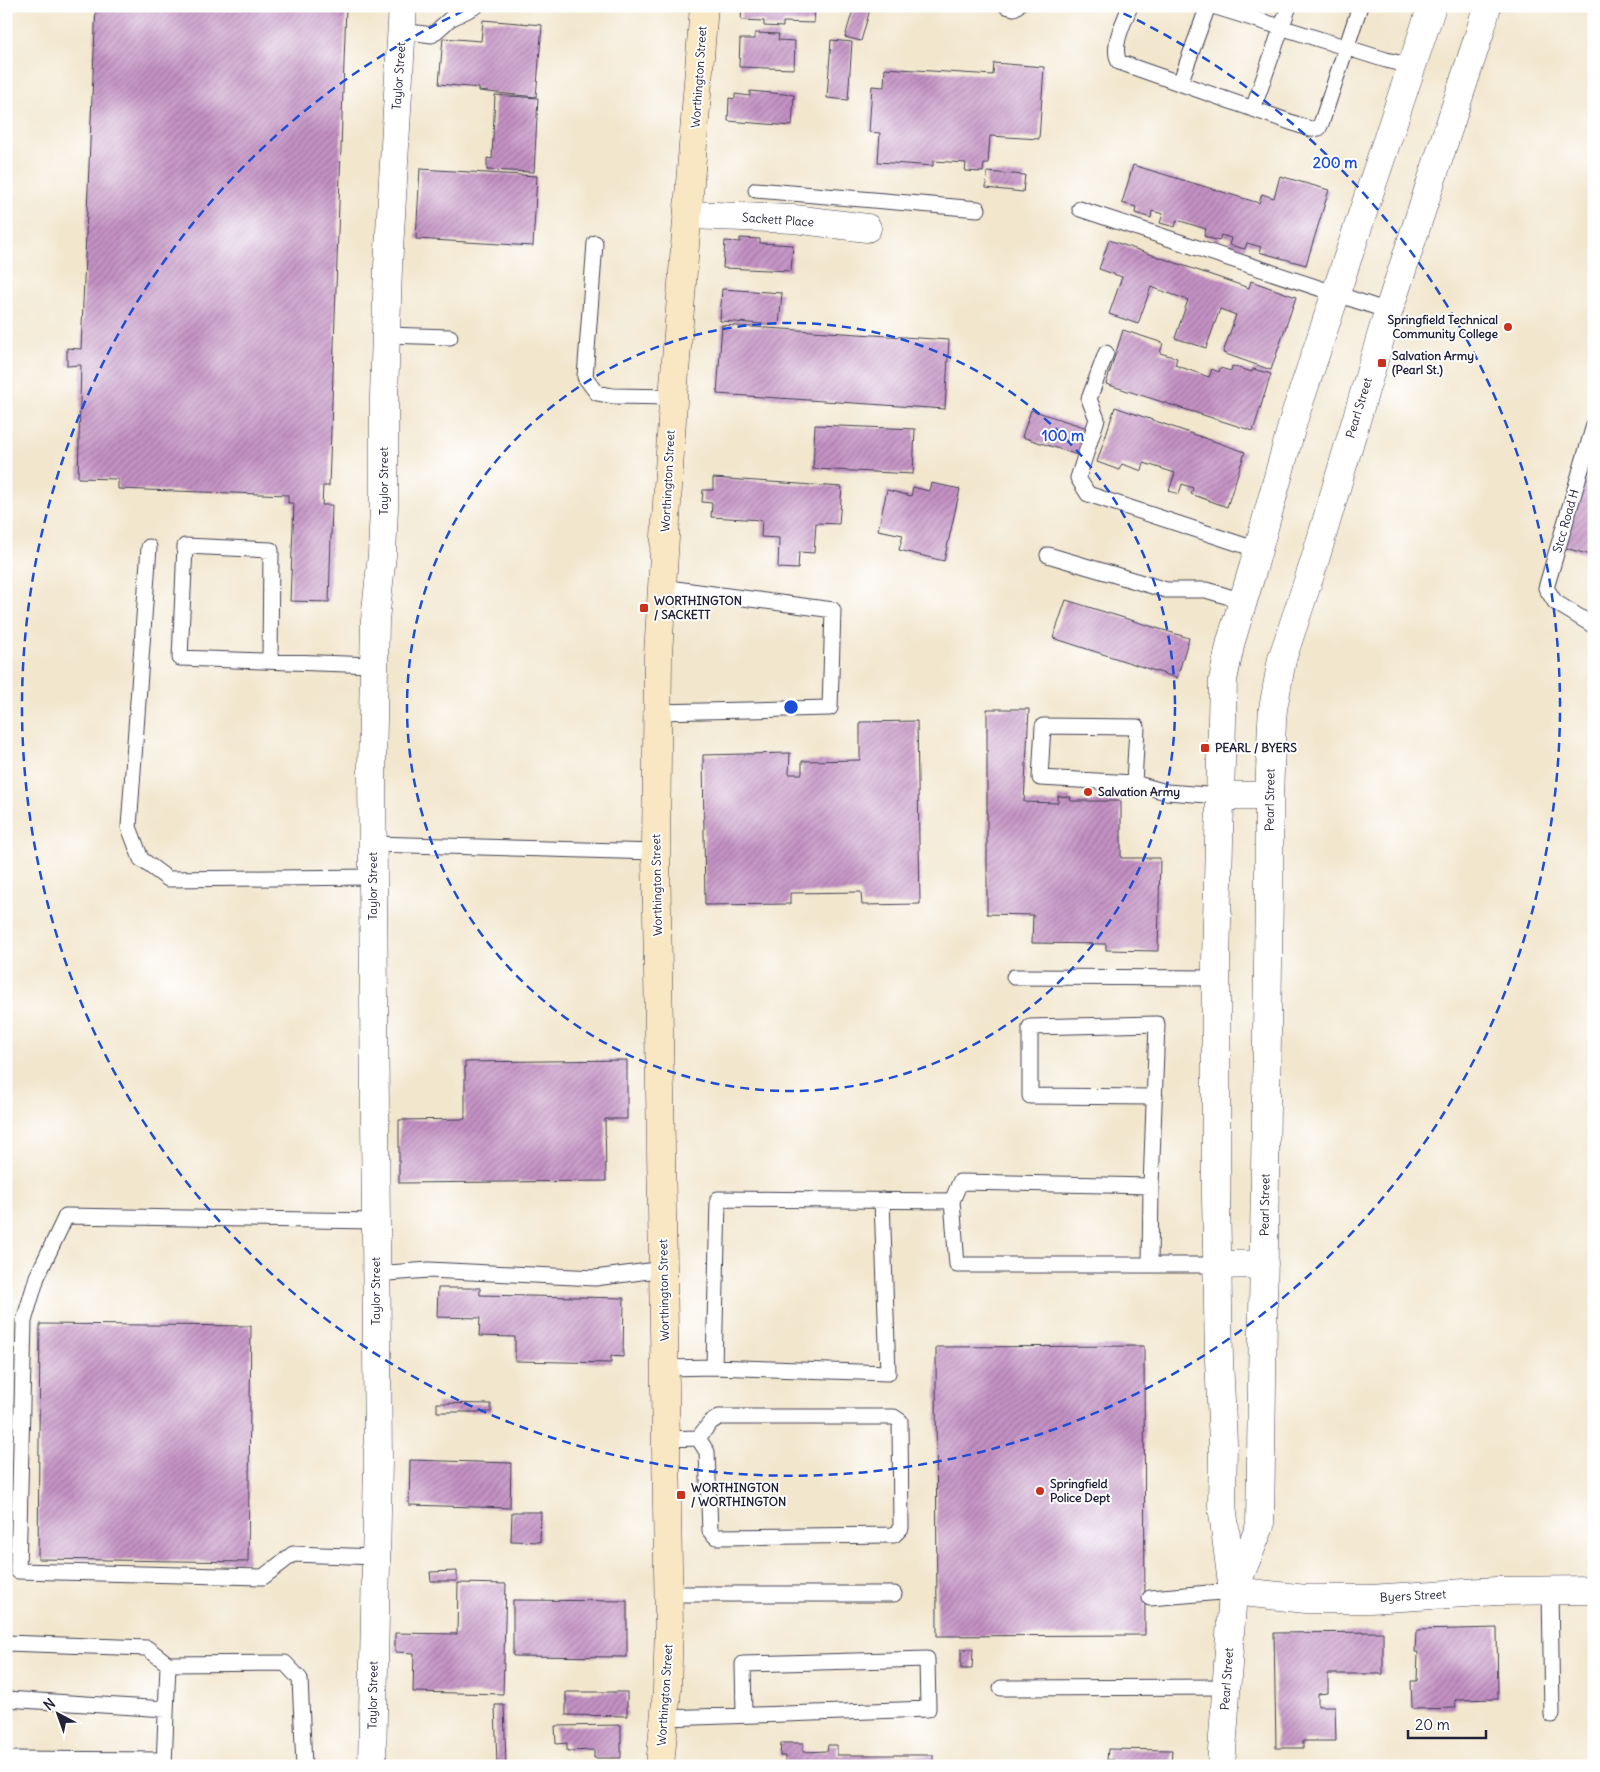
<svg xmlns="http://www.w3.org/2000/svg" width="1600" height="1772" font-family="Delius,sans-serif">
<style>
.building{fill:url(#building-hatch)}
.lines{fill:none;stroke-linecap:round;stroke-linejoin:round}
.service-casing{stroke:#413f51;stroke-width:17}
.minor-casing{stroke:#413f51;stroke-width:29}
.tertiary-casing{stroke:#413f51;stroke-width:29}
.secondary-casing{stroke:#413f51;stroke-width:29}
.service{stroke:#fff;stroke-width:15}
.minor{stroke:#fff;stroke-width:28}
.tertiary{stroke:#fff;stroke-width:28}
.secondary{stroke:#f9e7c3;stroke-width:28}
.ring{fill:none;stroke:#1d4ed8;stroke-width:2.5;stroke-dasharray:9 6}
.poi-dot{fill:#c8321e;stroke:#fff;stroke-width:2}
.labels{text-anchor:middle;stroke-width:4;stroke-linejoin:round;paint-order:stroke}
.street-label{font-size:12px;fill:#22223b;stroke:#fff}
.poi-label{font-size:12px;font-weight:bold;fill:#22223b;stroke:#fff;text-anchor:start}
.centre{fill:#1d4ed8;stroke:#fff;stroke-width:2.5}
.ring-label{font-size:15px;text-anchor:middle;font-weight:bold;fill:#1d4ed8;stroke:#fff;stroke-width:4;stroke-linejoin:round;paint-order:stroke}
</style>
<defs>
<pattern id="building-hatch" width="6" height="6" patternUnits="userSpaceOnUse" patternTransform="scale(1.25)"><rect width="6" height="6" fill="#c492c4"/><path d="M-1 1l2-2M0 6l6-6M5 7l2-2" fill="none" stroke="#9f77a0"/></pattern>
</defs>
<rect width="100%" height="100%" fill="#fff"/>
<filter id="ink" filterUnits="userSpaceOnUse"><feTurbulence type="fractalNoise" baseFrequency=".02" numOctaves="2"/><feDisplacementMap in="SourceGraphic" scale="10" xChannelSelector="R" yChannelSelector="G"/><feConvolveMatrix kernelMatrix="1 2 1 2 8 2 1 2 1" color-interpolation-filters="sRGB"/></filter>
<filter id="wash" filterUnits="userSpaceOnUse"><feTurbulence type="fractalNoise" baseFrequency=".0096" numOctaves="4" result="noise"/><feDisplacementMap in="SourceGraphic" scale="20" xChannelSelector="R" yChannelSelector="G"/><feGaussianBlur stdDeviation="1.12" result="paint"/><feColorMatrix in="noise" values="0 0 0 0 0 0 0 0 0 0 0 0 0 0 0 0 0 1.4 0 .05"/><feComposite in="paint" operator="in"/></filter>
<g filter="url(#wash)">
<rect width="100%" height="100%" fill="#f2e6cd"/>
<g id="blocks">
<path class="building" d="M 96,6 L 346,6 L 329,486 L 323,486 L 322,505 L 332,505 L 329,602 L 290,601 L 294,503 L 288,503 L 288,495 L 118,489 L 118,479 L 78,478 L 81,365 L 67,366 L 67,348 L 81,349 Z
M 742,6 L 815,6 L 814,23 L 783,22 L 783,27 L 764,26 L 764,21 L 741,20 Z
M 854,6 L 871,6 L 861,41 L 845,37 Z
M 483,20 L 542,25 L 536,97 L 479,91 L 479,88 L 439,84 L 443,38 L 481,41 Z
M 755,33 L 779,34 L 778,40 L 795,41 L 794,69 L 739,67 L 740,39 L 755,39 Z
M 831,40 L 852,42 L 848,100 L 827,98 Z
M 994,63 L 1044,67 L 1039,139 L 990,136 L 988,164 L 984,164 L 983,172 L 965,171 L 966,163 L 933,161 L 933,166 L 878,162 L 880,133 L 869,132 L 872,86 L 884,87 L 885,68 L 993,75 Z
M 750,91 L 794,95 L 792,126 L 728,121 L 729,98 L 735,99 L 735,94 L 750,96 Z
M 495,95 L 538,98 L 534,172 L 487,170 L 487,158 L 492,159 Z
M 1133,165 L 1259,203 L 1262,194 L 1274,198 L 1280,176 L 1329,190 L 1306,265 L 1259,252 L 1261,247 L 1247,243 L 1245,249 L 1229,245 L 1231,238 L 1221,235 L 1219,241 L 1204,236 L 1206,229 L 1177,220 L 1175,227 L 1160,223 L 1163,214 L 1152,211 L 1151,218 L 1135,213 L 1136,207 L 1122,203 Z
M 420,169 L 537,176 L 533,246 L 416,239 Z
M 987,172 L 1025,175 L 1023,192 L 986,188 Z
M 740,238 L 760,239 L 760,243 L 793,245 L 791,271 L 723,268 L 725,241 L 740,242 Z
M 1109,240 L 1249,288 L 1251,281 L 1296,297 L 1271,370 L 1223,353 L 1236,315 L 1220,309 L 1206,348 L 1175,338 L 1188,300 L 1151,287 L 1138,324 L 1109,314 L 1122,277 L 1099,269 Z
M 722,289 L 782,293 L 779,325 L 720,321 Z
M 722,325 L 949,340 L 945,409 L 717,394 Z
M 1123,330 L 1163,343 L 1160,353 L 1177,358 L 1175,365 L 1209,377 L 1212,369 L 1219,372 L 1220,368 L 1231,371 L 1232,366 L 1252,372 L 1253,369 L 1271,374 L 1253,431 L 1106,384 Z
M 1115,407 L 1245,452 L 1227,507 L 1191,494 L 1193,488 L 1182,484 L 1179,494 L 1169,491 L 1175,473 L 1144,463 L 1142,471 L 1122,464 L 1119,470 L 1097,462 Z
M 1031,410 L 1087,428 L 1078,455 L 1022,437 Z
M 815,425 L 915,429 L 913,474 L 813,469 Z
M 1594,440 L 1594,556 L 1562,547 Z
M 713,478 L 842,487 L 839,524 L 816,523 L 814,553 L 799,552 L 798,569 L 778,568 L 779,538 L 761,537 L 762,520 L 711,517 L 712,503 L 702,502 L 703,490 L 713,490 Z
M 931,483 L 960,489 L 944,561 L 899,550 L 903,535 L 878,530 L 887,490 L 911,496 L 913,487 L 929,491 Z
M 1066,600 L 1189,638 L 1177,678 L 1053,638 Z
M 987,709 L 1029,709 L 1024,802 L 1058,803 L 1058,796 L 1071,797 L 1070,801 L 1121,801 L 1121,858 L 1160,858 L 1158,951 L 1106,950 L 1106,944 L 1032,943 L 1033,915 L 987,914 Z
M 917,721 L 920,904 L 862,905 L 861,892 L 790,893 L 790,904 L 705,905 L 703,755 L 790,753 L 789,774 L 802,774 L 802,761 L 860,760 L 860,722 Z
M 627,1060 L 627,1119 L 605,1119 L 606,1181 L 399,1183 L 399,1120 L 465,1119 L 465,1062 Z
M 438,1288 L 480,1288 L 480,1295 L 624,1298 L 623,1357 L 611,1356 L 611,1363 L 515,1361 L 515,1337 L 479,1336 L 480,1318 L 437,1317 Z
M 40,1324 L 251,1326 L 248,1562 L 38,1559 Z
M 1144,1346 L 1145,1635 L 937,1636 L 936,1347 Z
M 437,1403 L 491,1404 L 491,1412 L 437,1412 Z
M 410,1460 L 511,1463 L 510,1508 L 409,1505 Z
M 512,1512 L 541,1512 L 540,1542 L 511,1541 Z
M 457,1571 L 457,1581 L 431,1581 L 430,1572 Z
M 458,1583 L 506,1584 L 503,1694 L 413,1692 L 414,1653 L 395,1652 L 395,1633 L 457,1634 Z
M 513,1600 L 627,1601 L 627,1657 L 513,1656 Z
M 1497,1628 L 1498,1699 L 1455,1700 L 1456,1708 L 1414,1709 L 1412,1707 L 1411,1681 L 1417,1681 L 1418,1652 L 1415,1652 L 1416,1632 L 1419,1630 Z
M 1383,1632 L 1383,1674 L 1328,1674 L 1328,1693 L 1318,1694 L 1318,1706 L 1335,1706 L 1336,1741 L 1303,1741 L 1303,1748 L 1276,1748 L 1274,1633 Z
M 961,1649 L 973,1649 L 972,1669 L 961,1669 Z
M 566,1692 L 627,1692 L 627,1716 L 566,1715 Z
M 495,1705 L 504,1705 L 506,1766 L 497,1766 Z
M 621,1725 L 621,1758 L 594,1758 L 594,1750 L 567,1751 L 567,1743 L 556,1744 L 555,1726 Z
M 781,1743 L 803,1743 L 803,1752 L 827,1751 L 828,1745 L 837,1745 L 837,1755 L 933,1755 L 933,1766 L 785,1766 L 785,1756 L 780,1756 Z
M 1108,1749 L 1172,1750 L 1171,1766 L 1114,1766 L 1114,1760 L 1107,1760 Z
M 1529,1762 L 1583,1763 L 1583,1766 L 1528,1766 Z"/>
</g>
</g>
<g filter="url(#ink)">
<use href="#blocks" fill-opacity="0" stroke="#413f51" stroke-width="1"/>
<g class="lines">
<defs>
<path id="service" d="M 1006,6 L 1014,8 L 1017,6
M 1130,6 C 1124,23 1111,45 1119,62 L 1310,129 L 1319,128 L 1322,121 L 1360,6
M 1213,6 L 1386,60 L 1412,66
M 402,31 L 432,35 L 450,19 L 476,6
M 1180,83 L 1208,6
M 1253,109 L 1289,6
M 756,190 L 978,209
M 1080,209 L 1388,311
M 595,243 L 585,377 L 597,393 L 613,396 L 674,397
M 386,335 L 450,337
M 1106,353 L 1089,399 L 1097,419 L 1078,478 L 1088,494 L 1258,550
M 1594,425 L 1546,588 L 1555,602 L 1594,626
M 149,547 L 129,827 L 141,859 L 168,879 L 373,877
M 1048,555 L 1166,590 L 1206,590 L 1243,601
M 270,661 L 271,550 L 185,546 L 180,658 L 374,665
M 657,712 L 830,708 L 833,610 L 661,587
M 1134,783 L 1137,727 L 1043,726 L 1040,778 L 1134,783 L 1166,792 L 1221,796
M 373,844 L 656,852
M 1014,977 L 1216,978
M 952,1201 L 960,1182 L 1151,1186 L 1157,1024 L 1030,1027 L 1030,1096 L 1155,1097
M 1150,1265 L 1151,1186
M 375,1274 L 429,1270 L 595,1278 L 664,1269
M 714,1367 L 888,1373 L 882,1200
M 665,1368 L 714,1367 L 718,1199 L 952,1201 L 957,1265 L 1217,1265
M 666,1439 L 698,1438 L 711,1422 L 719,1417 L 894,1417 L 900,1421 L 901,1528 L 894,1535 L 716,1537 L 710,1531 L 707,1452 L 698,1438
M 376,1557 L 293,1554 L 263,1577 L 18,1571 L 24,1321 L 37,1277 L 66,1216 L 376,1221
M 1550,1590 L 1552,1715
M 669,1594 L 894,1594
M 1150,1598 L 1233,1591
M 6,1643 L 147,1648 L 168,1664 L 285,1663 L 300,1679 L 304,1766
M 1001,1688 L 1226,1687
M 6,1699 L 166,1709
M 665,1718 L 928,1709 L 927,1659 L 743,1664 L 744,1715
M 6,1759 L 164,1760
M 164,1766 L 168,1664"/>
<path id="minor" d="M 689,215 L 794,219 L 867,228
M 1233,1591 L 1306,1599 L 1370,1599 L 1497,1591 L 1594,1590"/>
<path id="tertiary" d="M 1221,796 L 1269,796
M 1217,1265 L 1264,1264
M 1234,1590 L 1260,1526 L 1269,892 L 1269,796 L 1272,722 L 1273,709 L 1282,659 L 1314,563 L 1386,319 L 1480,32 L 1487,6
M 372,1766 L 378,1461 L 372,767 L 375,620 L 382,555 L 384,507 L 384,397 L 388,267 L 403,6
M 1221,1766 L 1233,1591 L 1222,1505 L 1223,1443 L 1219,1360 L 1216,1194 L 1216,962 L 1223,680 L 1231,641 L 1253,568 L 1295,415 L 1432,6"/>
<path id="secondary" d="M 660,1766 L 667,1690 L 669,1626 L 656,852 L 658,655 L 674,385 L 704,6"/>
</defs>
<use href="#service" class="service-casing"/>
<use href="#minor" class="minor-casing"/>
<use href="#tertiary" class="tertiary-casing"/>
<use href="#secondary" class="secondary-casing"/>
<use href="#service" class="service"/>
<use href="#minor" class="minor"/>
<use href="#tertiary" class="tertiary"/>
<use href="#secondary" class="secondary"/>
</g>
</g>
<g class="ring">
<circle cx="791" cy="707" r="384"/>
<path d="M1110 7A769 769 0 1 1 472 7"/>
</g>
<g class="poi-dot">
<circle cx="1508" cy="327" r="5"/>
<rect x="1377" y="358" width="10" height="10" rx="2.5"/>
<rect x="639" y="603" width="10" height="10" rx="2.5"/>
<rect x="1200" y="743" width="10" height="10" rx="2.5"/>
<circle cx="1088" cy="792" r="5"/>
<circle cx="1040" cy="1491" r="5"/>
<rect x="676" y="1490" width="10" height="10" rx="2.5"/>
</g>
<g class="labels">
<g class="street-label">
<text transform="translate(399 76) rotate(-86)" y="4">Taylor Street</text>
<text transform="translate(699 77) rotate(-86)" y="4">Worthington Street</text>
<text transform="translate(778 220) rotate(4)" y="4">Sackett Place</text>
<text transform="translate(1359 408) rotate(-73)" y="4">Pearl Street</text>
<text transform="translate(384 481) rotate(-90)" y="4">Taylor Street</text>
<text transform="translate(668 481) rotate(-87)" y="4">Worthington Street</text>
<text transform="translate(1566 521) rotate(-74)" y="4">Stcc Road H</text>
<text transform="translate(1270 800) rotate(-89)" y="4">Pearl Street</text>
<text transform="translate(657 885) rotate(-91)" y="4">Worthington Street</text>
<text transform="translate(373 886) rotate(-90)" y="4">Taylor Street</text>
<text transform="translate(1265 1205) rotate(-89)" y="4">Pearl Street</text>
<text transform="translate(664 1290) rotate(-91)" y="4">Worthington Street</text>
<text transform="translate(376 1291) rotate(-90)" y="4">Taylor Street</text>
<text transform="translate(1413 1596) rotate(-3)" y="4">Byers Street</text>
<text transform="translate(1227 1679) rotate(-86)" y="4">Pearl Street</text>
<text transform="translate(373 1695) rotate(-89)" y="4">Taylor Street</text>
<text transform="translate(665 1695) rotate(-86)" y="4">Worthington Street</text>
</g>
<g class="poi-label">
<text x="1498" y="324" text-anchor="end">Springfield Technical<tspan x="1498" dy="14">Community College</tspan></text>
<text x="1392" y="360">Salvation Army<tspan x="1392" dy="14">(Pearl St.)</tspan></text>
<text x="654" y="605">WORTHINGTON<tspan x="654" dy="14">/ SACKETT</tspan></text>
<text x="1215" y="752">PEARL / BYERS</text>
<text x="1098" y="796">Salvation Army</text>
<text x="1050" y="1488">Springfield<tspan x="1050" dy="14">Police Dept</tspan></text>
<text x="691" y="1492">WORTHINGTON<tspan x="691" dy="14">/ WORTHINGTON</tspan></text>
</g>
</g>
<circle cx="791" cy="707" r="8" class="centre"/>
<g class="ring-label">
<text x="1335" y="168">200 m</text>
<text x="1063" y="441">100 m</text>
</g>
<rect width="1600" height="1772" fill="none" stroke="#fff" stroke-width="25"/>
<g transform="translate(58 1714) rotate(319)" stroke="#ffffff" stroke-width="4" paint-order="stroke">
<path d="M0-4L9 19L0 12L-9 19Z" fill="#22223b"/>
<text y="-8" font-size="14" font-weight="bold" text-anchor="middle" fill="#22223b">N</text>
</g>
<path d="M1408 1730v8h78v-8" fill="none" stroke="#22223b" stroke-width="2.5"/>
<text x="1415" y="1730" font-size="15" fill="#22223b" stroke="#ffffff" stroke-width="4" paint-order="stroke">20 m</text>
</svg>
